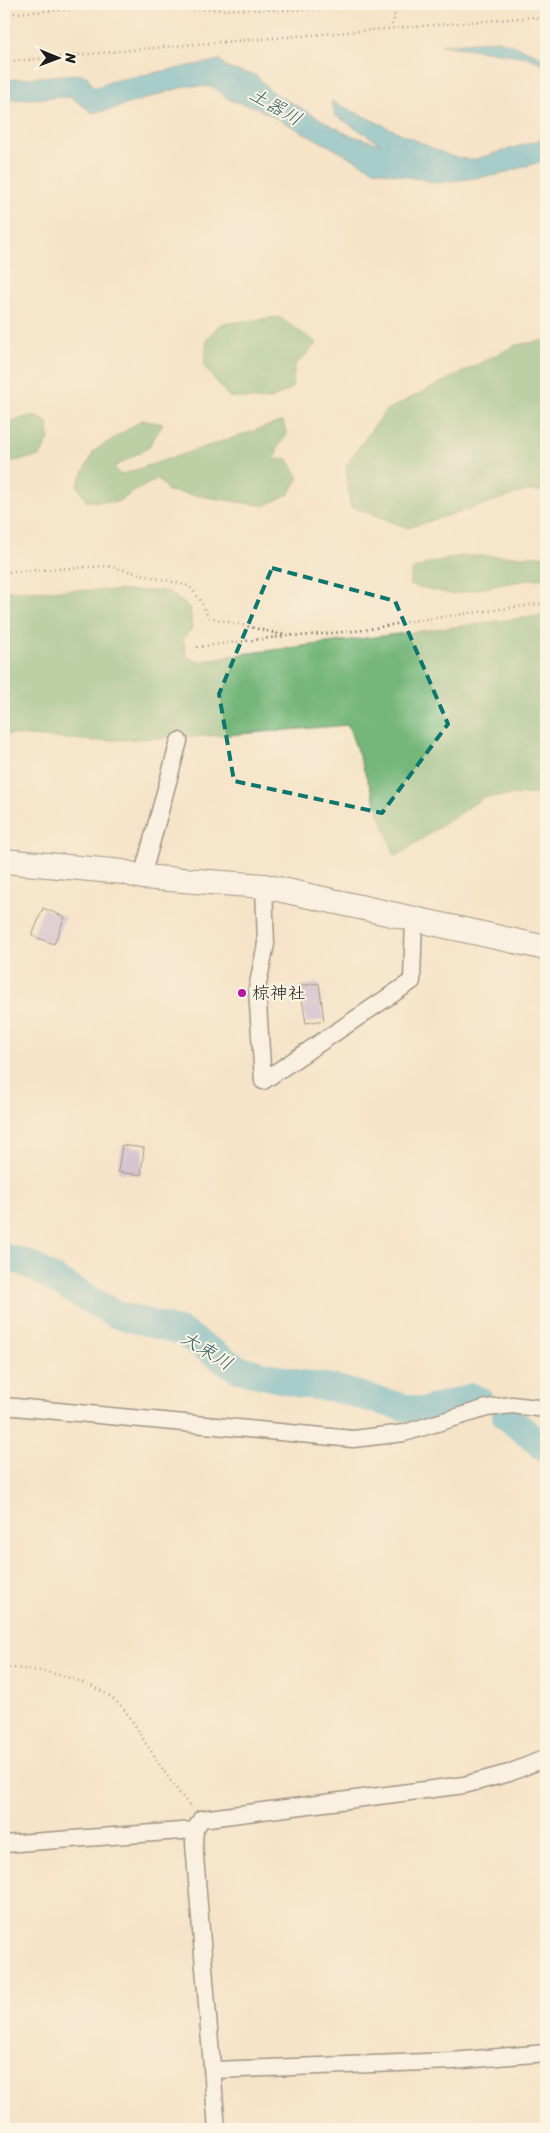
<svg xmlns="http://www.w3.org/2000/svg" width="550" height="2133" font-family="Sriracha,'Klee One',sans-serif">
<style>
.forest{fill:#74b67a;stroke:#48694b}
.water{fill:#4aafc9;stroke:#336672}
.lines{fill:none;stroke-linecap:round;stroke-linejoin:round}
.river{stroke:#4aafc9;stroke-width:28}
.building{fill:#afa0d9}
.street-casing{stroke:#3d3a36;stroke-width:19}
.secondary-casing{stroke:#3d3a36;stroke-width:26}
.path{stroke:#3d3a36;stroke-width:2.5;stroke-dasharray:1 4;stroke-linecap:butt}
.street{stroke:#fff;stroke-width:16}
.secondary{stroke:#fff;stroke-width:24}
.marked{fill:none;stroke:#0f766e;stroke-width:4;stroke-dasharray:10 6;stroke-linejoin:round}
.poi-dot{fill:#b5179e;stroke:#fcf5e5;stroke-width:2}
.labels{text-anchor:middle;stroke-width:4;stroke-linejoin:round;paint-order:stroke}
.poi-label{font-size:18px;fill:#1c1c1c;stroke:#fcf5e5;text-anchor:start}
.water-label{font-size:19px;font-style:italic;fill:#315e6a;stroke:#fcf5e5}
</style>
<rect width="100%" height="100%" fill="#fcf5e5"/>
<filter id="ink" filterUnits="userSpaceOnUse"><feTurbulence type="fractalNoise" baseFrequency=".02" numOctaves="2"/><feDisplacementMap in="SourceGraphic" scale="10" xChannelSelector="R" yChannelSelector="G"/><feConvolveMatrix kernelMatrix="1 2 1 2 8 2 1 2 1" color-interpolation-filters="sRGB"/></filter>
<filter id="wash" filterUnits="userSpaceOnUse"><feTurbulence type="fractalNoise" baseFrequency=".0096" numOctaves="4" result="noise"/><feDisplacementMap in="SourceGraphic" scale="20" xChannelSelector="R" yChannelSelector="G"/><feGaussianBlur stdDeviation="1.12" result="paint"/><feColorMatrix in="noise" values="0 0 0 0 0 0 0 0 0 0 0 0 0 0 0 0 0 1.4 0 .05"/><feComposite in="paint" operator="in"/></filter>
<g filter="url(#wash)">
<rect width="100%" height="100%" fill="#f5e4c8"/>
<path class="forest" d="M 279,317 L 317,343 L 295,366 L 292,388 L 269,400 L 229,397 L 204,366 L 207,339 L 220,324 Z
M 546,340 L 546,491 L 526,491 L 408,528 L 350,506 L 346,465 L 385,411 L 516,345 Z
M 34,415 L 48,423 L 49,439 L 40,456 L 4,463 L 4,423 Z
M 142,420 L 163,424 L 148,448 L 114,467 L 120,475 L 283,421 L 287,435 L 278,446 L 275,460 L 287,458 L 299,478 L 289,494 L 264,506 L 168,491 L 158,478 L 117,502 L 86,501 L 77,485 L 94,451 Z
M 461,556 L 546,556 L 546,579 L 532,579 L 452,594 L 409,585 L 412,570 L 432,562 Z
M 80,590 L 168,591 L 190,608 L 192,629 L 183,638 L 187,657 L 199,662 L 242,654 L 546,615 L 546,793 L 484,797 L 395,857 L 348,725 L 227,735 L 94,741 L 4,734 L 4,591 Z"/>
<path class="water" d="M 498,40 L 546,58 L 546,66 L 528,57 L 441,45 Z
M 220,60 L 229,69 L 256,75 L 272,92 L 349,135 L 381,144 L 335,115 L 331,101 L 450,156 L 472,160 L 546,138 L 546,160 L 498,175 L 437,183 L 374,170 L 255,107 L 229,100 L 214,87 L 187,86 L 109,110 L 93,113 L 71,97 L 4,100 L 4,80 L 77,74 L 87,76 L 94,88 L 112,81 Z"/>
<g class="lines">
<path class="river" d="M 4,1257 L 26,1263 L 115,1314 L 182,1332 L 238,1369 L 300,1384 L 333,1388 L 421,1412 L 472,1397 L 479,1400
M 506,1416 L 546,1449"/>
</g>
<g id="blocks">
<path class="building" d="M 43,908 L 65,917 L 54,944 L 32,936 Z
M 319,983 L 324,1020 L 306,1023 L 300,986 Z
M 122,1145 L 144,1148 L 141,1175 L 118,1172 Z"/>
</g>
</g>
<g filter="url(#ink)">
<use href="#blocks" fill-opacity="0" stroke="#3d3a36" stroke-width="1"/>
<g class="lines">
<defs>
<path id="street" d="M 142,877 L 179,741
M 264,886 L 266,944 L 257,989 L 263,1081 L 412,981 L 414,918
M 4,1406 L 353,1439 L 404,1433 L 487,1408 L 512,1405 L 546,1409
M 4,1844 L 195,1830
M 213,2070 L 452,2061 L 546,2053
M 217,2129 L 194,1843 L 195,1830 L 201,1819 L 464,1785 L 509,1773 L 546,1758"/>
<path id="secondary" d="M 4,861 L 123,872 L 142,877 L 264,886 L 546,948"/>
</defs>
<use href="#street" class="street-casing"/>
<use href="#secondary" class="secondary-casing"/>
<path class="path" d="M 160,4 L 166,9 L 288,10 L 389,7 L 395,16 L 391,27
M 4,14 L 141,4
M 4,62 L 185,45 L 534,17 L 546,22
M 4,572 L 108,566 L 189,586 L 201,601 L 208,617 L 279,634 L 300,636 L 364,630 L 412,621 L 546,603
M 197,647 L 286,636
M 4,1668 C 40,1668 93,1679 119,1704 C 129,1714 136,1727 143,1739 C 159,1763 173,1787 192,1808"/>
<use href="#street" class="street"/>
<use href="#secondary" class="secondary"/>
</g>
</g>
<path d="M0 0H550V2133H0ZM 272,568 L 395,601 L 448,724 L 382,813 L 234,781 L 219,694 Z" fill="#f5e4c8" fill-opacity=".55" fill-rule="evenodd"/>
<path class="marked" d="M 272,568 L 395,601 L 448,724 L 382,813 L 234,781 L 219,694 Z"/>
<circle class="poi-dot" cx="242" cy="993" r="5"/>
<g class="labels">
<g class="poi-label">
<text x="252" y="999">椋神社</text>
</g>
<g class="water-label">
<text transform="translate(276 106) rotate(30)" y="7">土器川</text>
<text transform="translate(207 1350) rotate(31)" y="7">大束川</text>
</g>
</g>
<rect width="550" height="2133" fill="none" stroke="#fcf5e5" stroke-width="20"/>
<g transform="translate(58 58) rotate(91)" stroke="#fcf5e5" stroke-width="4" paint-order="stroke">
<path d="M0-4L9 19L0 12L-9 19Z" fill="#1c1c1c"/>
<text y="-8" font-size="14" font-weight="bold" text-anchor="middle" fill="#1c1c1c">N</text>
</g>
</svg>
